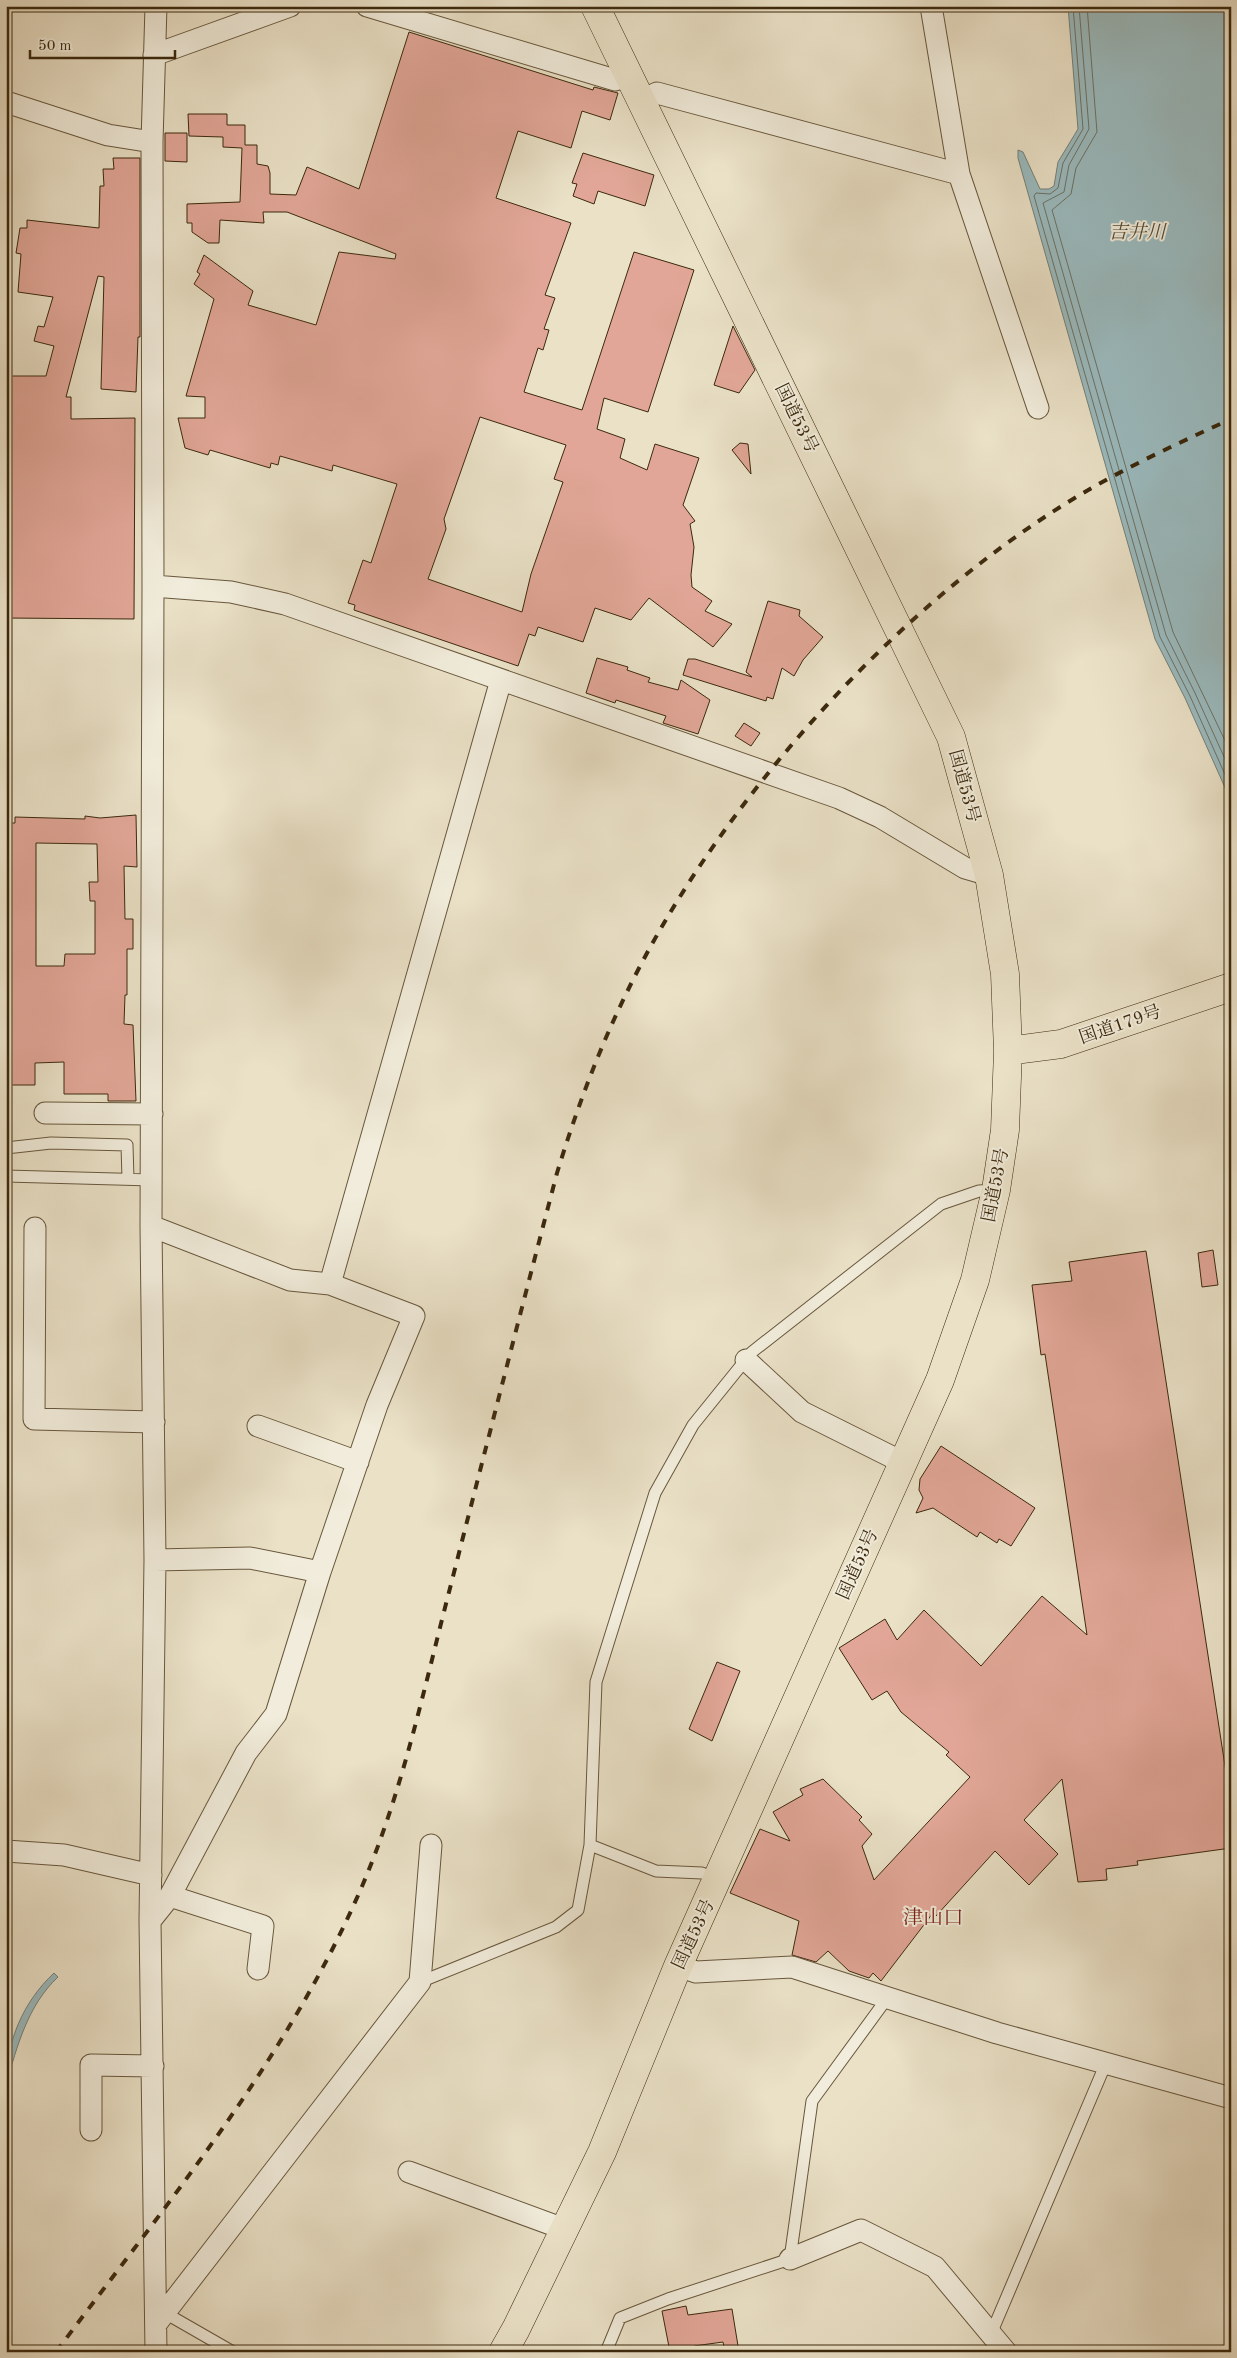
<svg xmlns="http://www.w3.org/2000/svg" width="1237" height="2358" font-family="'Old Standard TT','Noto Serif JP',serif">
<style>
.water{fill:#9bbbbf;stroke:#758178}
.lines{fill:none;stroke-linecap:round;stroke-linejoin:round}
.shore{stroke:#6c7266;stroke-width:1}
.building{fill:#e1a697;stroke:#3c290d;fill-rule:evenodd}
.lane-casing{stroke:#68573c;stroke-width:13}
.street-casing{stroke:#68573c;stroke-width:23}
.highway-casing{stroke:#3c290d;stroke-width:29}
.lane{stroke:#f1ecdb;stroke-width:11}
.street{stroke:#f1ecdb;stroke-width:21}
.highway{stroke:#eae1c7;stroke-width:28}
.rail{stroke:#3c290d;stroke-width:4;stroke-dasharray:9 9;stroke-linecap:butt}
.labels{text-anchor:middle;stroke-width:4;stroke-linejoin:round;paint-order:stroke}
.street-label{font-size:18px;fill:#3c290d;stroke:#f1ecdb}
.water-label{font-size:19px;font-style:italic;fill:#544e3a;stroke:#f1ecdb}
.quarter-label{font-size:20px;fill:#7a1f14;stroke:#f1ecdb}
</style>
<rect width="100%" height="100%" fill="#eae1c7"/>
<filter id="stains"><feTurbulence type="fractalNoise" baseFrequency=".004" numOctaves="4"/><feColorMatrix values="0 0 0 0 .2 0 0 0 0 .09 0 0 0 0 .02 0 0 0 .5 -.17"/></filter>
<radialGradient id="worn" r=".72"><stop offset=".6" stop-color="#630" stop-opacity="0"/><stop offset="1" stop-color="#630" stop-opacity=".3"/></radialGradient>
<path class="water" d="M 1068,6 L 1231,6 L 1231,801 L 1185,698 L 1155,639 L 1018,158 L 1018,150 L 1023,152 L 1040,189 L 1049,189 L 1054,186 L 1058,162 L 1078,129 Z
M 54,1973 L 58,1977 C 28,2005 17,2046 6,2085 C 6,2042 23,2002 54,1973 Z"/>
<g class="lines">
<path class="shore" d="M 1073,6 L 1083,129 L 1063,163 L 1058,188 L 1050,194 L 1036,193 L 1034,196 L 1160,637 L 1190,696 L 1231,788
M 1079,6 L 1089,129 L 1069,165 L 1064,192 L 1043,203 L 1166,635 L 1195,693 L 1231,772
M 1087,6 L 1097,132 L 1076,168 L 1071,194 L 1052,210 L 1173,632 L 1231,753"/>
</g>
<path class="building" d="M 409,32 L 593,90 L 594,87 L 618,93 L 610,120 L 582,111 L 571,148 L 518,131 L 496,198 L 571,223 L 545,295 L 555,298 L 544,329 L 549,330 L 543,350 L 538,348 L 524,392 L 582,410 L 634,252 L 694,270 L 648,412 L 604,398 L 597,429 L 625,439 L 620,458 L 647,470 L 655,444 L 699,458 L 683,505 L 695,521 L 690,524 L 694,547 L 691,575 L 692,587 L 712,601 L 705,611 L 732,624 L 713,647 L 649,598 L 631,620 L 595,608 L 583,642 L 538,627 L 535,636 L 529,634 L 518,666 L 354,610 L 355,605 L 348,603 L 363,560 L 371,563 L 397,484 L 333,465 L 332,471 L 280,456 L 278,465 L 271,463 L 270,468 L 210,450 L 208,455 L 185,448 L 178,418 L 205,418 L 205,397 L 186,396 L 214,299 L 194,284 L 200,274 L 197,272 L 204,255 L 253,291 L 248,305 L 316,325 L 339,252 L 395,259 L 396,254 L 287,212 L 263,212 L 264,223 L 220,220 L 219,243 L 208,243 L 192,232 L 192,223 L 187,223 L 187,204 L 240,202 L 242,148 L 223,147 L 223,137 L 189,136 L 188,114 L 227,114 L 227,125 L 245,125 L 245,145 L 257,145 L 257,164 L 268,166 L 270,173 L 270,194 L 296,195 L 307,167 L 359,189 ZM 480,417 L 566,445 L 554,479 L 563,482 L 531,574 L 522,612 L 428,579 L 446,529 L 444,519 Z
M 165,133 L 187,133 L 187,162 L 165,161 Z
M 583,153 L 654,175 L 645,206 L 598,191 L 594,204 L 573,196 L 577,184 L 572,183 Z
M 113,158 L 140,158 L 140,337 L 138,337 L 136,392 L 101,389 L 104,277 L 98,276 L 66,397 L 71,397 L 71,419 L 135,418 L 134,619 L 6,618 L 6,376 L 46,376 L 54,346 L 34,341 L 38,326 L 44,327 L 53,297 L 18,292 L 21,254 L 16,253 L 20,228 L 27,228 L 27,220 L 99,228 L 100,186 L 104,186 L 103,169 L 114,169 Z
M 733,326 L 755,370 L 739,393 L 714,385 Z
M 740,443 L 748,444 L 751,474 L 732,450 Z
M 768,601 L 800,610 L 799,616 L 823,637 L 803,660 L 794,676 L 782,668 L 773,699 L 767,697 L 766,701 L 683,675 L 688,659 L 695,659 L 752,677 L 746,672 Z
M 597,658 L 628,667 L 627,670 L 650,678 L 648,682 L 678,690 L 681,680 L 710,700 L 698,734 L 663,723 L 666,716 L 616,700 L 615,703 L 586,693 Z
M 744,723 L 760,733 L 751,746 L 735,736 Z
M 136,815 L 137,867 L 124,866 L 125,919 L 133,919 L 133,949 L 127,949 L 127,995 L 125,995 L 124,1024 L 133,1025 L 136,1101 L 108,1101 L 108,1094 L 64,1094 L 64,1062 L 35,1063 L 35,1085 L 6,1085 L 6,823 L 15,823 L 15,817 L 85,819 L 85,816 L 100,818 ZM 36,843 L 97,844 L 98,882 L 89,882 L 90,901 L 95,901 L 95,954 L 65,954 L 64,966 L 36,966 Z
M 1213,1250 L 1218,1285 L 1202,1287 L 1198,1253 Z
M 1146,1251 L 1231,1805 L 1231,1848 L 1137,1861 L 1138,1865 L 1106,1869 L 1107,1880 L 1078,1882 L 1062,1779 L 1024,1820 L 1058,1854 L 1029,1885 L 995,1851 L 936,1916 L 933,1913 L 881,1981 L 873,1973 L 869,1978 L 849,1971 L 828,1951 L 816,1962 L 792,1955 L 799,1921 L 730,1893 L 760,1829 L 790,1841 L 773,1812 L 803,1795 L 800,1789 L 823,1779 L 862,1817 L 859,1820 L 872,1834 L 862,1846 L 874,1880 L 970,1777 L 946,1755 L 949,1752 L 901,1712 L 887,1691 L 872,1700 L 839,1648 L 885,1619 L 897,1640 L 924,1610 L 981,1666 L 1042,1596 L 1087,1635 L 1045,1354 L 1041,1355 L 1032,1285 L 1072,1281 L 1069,1262 Z
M 941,1446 L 1035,1508 L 1011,1546 L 999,1539 L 997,1543 L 980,1532 L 977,1537 L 933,1508 L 916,1513 L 923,1498 L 919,1490 L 920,1479 Z
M 717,1662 L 740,1671 L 712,1741 L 689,1729 Z
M 686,2306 L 688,2315 L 732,2309 L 739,2352 L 725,2352 L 723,2342 L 694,2346 L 695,2352 L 670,2352 L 662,2311 Z"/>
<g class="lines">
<defs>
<path id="lane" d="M 6,1148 L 51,1143 L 127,1145 L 128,1179
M 6,1176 L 152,1180
M 717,1879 L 702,1873 L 656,1871 L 590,1845 L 596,1682 L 655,1493 L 693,1425 L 752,1352 L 941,1204 L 979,1191 L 996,1190
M 420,1982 L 556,1927 L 578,1910 L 590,1845
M 165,2313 L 233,2352
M 991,2334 L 1106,2063
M 606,2352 L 620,2318 L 668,2299 L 790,2259 L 812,2101 L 888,1997"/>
<path id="street" d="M 367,6 L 615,80 L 628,76
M 931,6 L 959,174 L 1038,408
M 154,55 L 290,6
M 641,101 L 657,93 L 959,174
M 6,102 L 108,135 L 152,142
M 153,586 L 231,592 L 285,604 L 839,798 L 880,817 L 965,868 L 989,875
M 45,1113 L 152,1114
M 151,1226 L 290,1280 L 330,1284 L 414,1316 L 377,1405 L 320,1572 L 250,1558 L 155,1560
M 35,1228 L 34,1419 L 154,1422
M 330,1284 L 501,680
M 746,1360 L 802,1412 L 902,1462
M 258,1426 L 358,1462
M 6,1851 L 64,1855 L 151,1875
M 170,1896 L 263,1926 L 258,1969
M 150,1921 L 170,1896 L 246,1753 L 276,1714 L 320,1572
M 678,1966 L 696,1972 L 792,1967 L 997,2033 L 1231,2098
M 91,2130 L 91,2065 L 153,2066
M 409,2172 L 564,2229
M 790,2259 L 861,2230 L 935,2267 L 1006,2352
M 156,2324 L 420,1982 L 431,1845
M 156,2352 L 150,1921 L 155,1560 L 151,1226 L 153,586 L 152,142 L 156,6"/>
<path id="highway" d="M 1008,1051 L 1061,1044 L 1231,987
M 503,2352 L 516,2329 L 602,2152 L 678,1966 L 940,1380 L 975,1280 L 996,1190 L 1005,1130 L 1008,1051 L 1005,974 L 989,875 L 951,737 L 595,6"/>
</defs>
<use href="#lane" class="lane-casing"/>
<use href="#street" class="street-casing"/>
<use href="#highway" class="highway-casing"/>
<use href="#lane" class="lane"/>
<use href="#street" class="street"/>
<use href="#highway" class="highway"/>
<path class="rail" d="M 56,2352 C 168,2202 289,2057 363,1884 C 402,1792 423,1693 448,1596 C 484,1455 520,1314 557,1173 C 576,1111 598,1051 627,992 C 720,800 904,596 1090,489 C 1135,463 1183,441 1231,419"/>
</g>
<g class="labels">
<g class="street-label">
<text transform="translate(797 418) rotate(64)" y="6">国道53号</text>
<text transform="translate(965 786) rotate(75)" y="6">国道53号</text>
<text transform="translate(1120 1024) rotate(-19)" y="6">国道179号</text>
<text transform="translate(995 1185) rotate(-79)" y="6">国道53号</text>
<text transform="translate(857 1564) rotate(-66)" y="6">国道53号</text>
<text transform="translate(693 1934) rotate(-65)" y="6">国道53号</text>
</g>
<g class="water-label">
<text x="1137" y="238">吉井川</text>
</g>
<g class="quarter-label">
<text x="933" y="1924">津山口</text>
</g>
</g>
<rect width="1237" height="2358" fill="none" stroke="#eae1c7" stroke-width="25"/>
<rect x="8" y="8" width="1222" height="2343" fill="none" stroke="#3c290d" stroke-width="2.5"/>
<rect x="12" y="12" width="1212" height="2333" fill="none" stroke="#3c290d"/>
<path d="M30 50v8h145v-8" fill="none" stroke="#3c290d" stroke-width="2.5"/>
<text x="38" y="50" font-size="15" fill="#3c290d" stroke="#f1ecdb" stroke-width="4" paint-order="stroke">50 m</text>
<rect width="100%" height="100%" filter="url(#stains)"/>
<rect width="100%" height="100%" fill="url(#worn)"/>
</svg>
